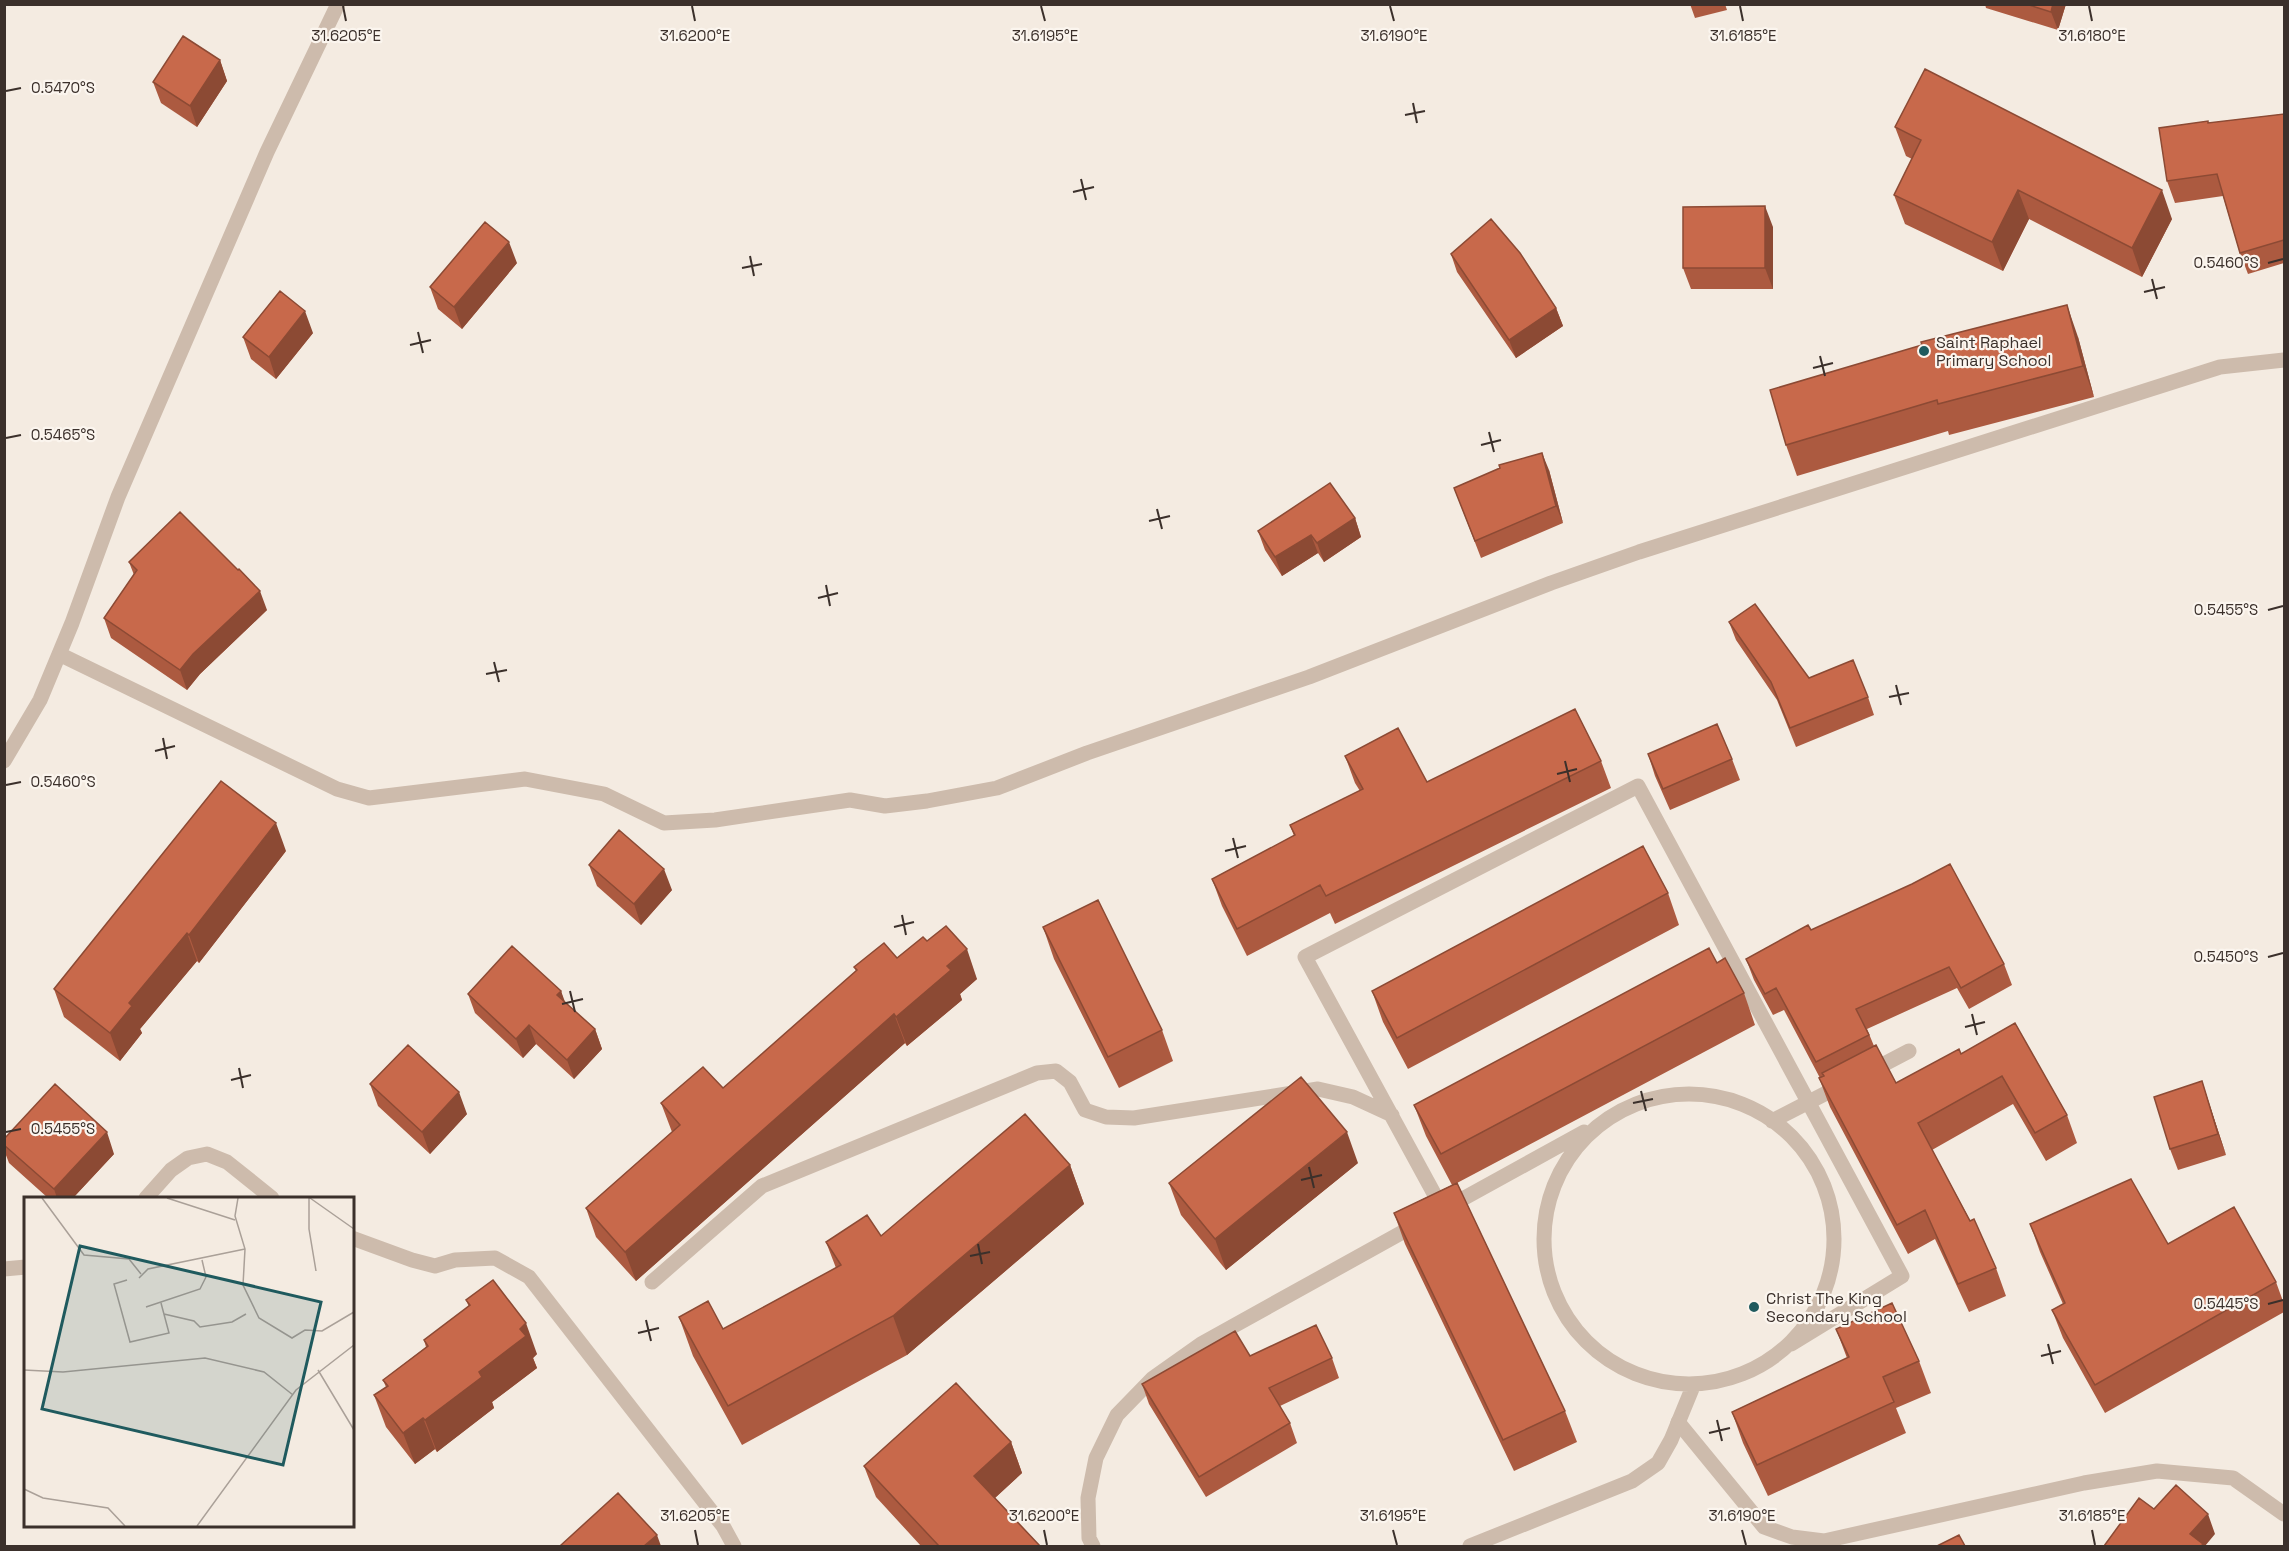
<svg xmlns="http://www.w3.org/2000/svg" width="2289" height="1551" font-family="'Space Grotesk',sans-serif">
<style>
.lines{fill:none;stroke-linecap:round;stroke-linejoin:round}
.pedestrian{stroke:#cdbbac;stroke-width:15}
.minor{stroke:#cdbbac;stroke-width:15}
.wall{fill:#ac5a40}
.shaded-wall{fill:#8c4a34}
.building{fill:#c8694b;stroke:#8c4a34;stroke-width:1.5}
.ticks{fill:none;stroke:#3b302b;stroke-width:2}
.poi-dot{fill:#1f5a5e;stroke:#fbf5ee;stroke-width:2}
.labels{text-anchor:middle;stroke-width:4.5;stroke-linejoin:round;paint-order:stroke}
.poi-label{font-size:16px;fill:#3b302b;stroke:#fbf5ee;text-anchor:start}
.inset-road{fill:none;stroke:#aaa098;stroke-width:1.5}
.view{fill:#1f5a5e;fill-opacity:0.15;stroke:#1f5a5e;stroke-width:3}
.inset-edge{fill:none;stroke:#3b302b;stroke-width:3}
.ticks-label{font-size:15px;text-anchor:middle;fill:#3b302b;stroke:#fbf5ee;stroke-width:4.5;stroke-linejoin:round;paint-order:stroke}
</style>
<rect width="100%" height="100%" fill="#f4ebe1"/>
<g class="lines">
<path class="pedestrian" d="M 1869,1072 L 1909,1051
M1544 1239a145 145 0 1 1 290 0a145 145 0 1 1-290 0Z
M 1772,1121 L 1842,1085
M 1448,1207 L 1584,1132
M 1443,1210 L 1305,957 L 1638,786 L 1902,1276 L 1791,1344
M 652,1282 L 762,1186 L 1037,1073 L 1056,1071 L 1070,1082 L 1085,1110 L 1106,1117 L 1134,1118 L 1318,1089 L 1353,1097 L 1392,1115
M 1093,1546 L 1089,1538 L 1088,1498 L 1096,1458 L 1117,1415 L 1153,1378 L 1201,1344 L 1419,1223
M 1470,1546 L 1632,1481 L 1658,1463 L 1671,1440 L 1694,1384"/>
<path class="minor" d="M 59,654 L 337,789 L 369,798 L 525,779 L 604,794 L 664,823 L 715,820 L 850,800 L 885,806 L 927,801 L 997,788 L 1087,753 L 1309,677 L 1551,583 L 1639,552 L 2220,367 L 2284,360
M 4,761 L 40,700 L 72,623 L 118,497 L 267,152 L 338,4
M 146,1198 L 171,1170 L 188,1158 L 207,1154 L 227,1162 L 272,1198
M 352,1238 L 412,1260 L 435,1266 L 455,1260 L 495,1258 L 529,1277 L 723,1526 L 734,1546
M 4,1269 L 26,1267
M 1678,1422 L 1764,1527 L 1792,1537 L 1824,1541 L 2084,1483 L 2157,1471 L 2233,1478 L 2284,1514"/>
</g>
<path class="wall" d="M 1690,4 L 1725,4 L 1727,10 L 1695,18 Z
M 1985,4 L 2066,4 L 2058,30 L 1986,8 Z
M 220,60 L 227,81 L 197,127 L 161,103 L 153,82 Z
M 2284,114 L 2284,263 L 2248,274 L 2240,253 L 2223,196 L 2175,203 L 2167,181 L 2208,123 Z
M 1895,127 L 2172,219 L 2142,277 L 2029,219 L 2003,271 L 1905,224 L 1894,195 L 1912,159 L 1906,156 Z
M 1773,227 L 1773,289 L 1691,289 L 1683,268 Z
M 1451,254 L 1556,308 L 1563,326 L 1516,358 L 1457,272 Z
M 517,263 L 462,329 L 438,309 L 430,287 Z
M 313,333 L 276,379 L 251,359 L 243,337 Z
M 2078,337 L 2094,397 L 1949,435 L 1948,431 L 1797,476 L 1786,445 Z
M 1549,470 L 1563,523 L 1481,558 L 1454,488 Z
M 1355,518 L 1361,537 L 1324,562 L 1318,553 L 1282,576 L 1265,550 L 1258,531 Z
M 129,562 L 267,610 L 200,674 L 187,690 L 111,638 L 104,618 L 134,575 Z
M 1729,622 L 1809,678 L 1868,697 L 1874,715 L 1796,747 L 1777,700 L 1736,640 Z
M 1648,754 L 1732,759 L 1740,780 L 1670,810 L 1655,776 Z
M 1345,756 L 1427,782 L 1601,761 L 1611,788 L 1335,924 L 1330,913 L 1247,956 L 1222,906 L 1212,879 L 1294,836 L 1290,825 L 1360,791 L 1355,783 Z
M 286,851 L 199,963 L 197,961 L 140,1029 L 142,1033 L 120,1061 L 64,1017 L 54,989 Z
M 589,865 L 672,890 L 641,925 L 597,886 Z
M 1668,893 L 1679,925 L 1408,1069 L 1383,1022 L 1372,991 Z
M 1043,927 L 1162,1030 L 1173,1061 L 1119,1088 L 1054,959 Z
M 1811,930 L 2004,964 L 2012,985 L 1969,1009 L 1957,988 L 1867,1029 L 1874,1046 L 1896,1083 L 1961,1054 L 2015,1023 L 2067,1115 L 2077,1143 L 2046,1161 L 2013,1104 L 1932,1150 L 1996,1268 L 2006,1296 L 1969,1312 L 1935,1239 L 1908,1254 L 1830,1107 L 1819,1078 L 1820,1078 L 1784,1010 L 1773,1015 L 1754,980 L 1746,959 Z
M 927,941 L 977,979 L 960,994 L 962,1000 L 907,1046 L 905,1043 L 636,1281 L 596,1237 L 586,1208 L 672,1132 L 661,1103 L 723,1088 L 856,971 L 854,967 L 897,958 Z
M 1717,963 L 1744,993 L 1755,1025 L 1457,1183 L 1565,1411 L 1577,1442 L 1514,1471 L 1405,1244 L 1394,1213 L 1452,1185 L 1426,1136 L 1414,1105 Z
M 561,991 L 564,1002 L 595,1029 L 602,1049 L 574,1079 L 536,1044 L 523,1058 L 475,1013 L 468,994 Z
M 2202,1081 L 2209,1103 L 2226,1155 L 2178,1170 L 2170,1149 Z
M 370,1084 L 467,1114 L 430,1154 L 378,1106 Z
M 4,1139 L 114,1154 L 73,1198 L 48,1198 L 9,1163 L 4,1150 Z
M 1358,1163 L 1226,1270 L 1181,1215 L 1169,1183 Z
M 1070,1165 L 1084,1204 L 907,1355 L 742,1445 L 693,1356 L 679,1317 L 723,1329 L 836,1268 L 826,1242 L 881,1236 Z
M 2030,1224 L 2168,1244 L 2276,1282 L 2284,1304 L 2284,1312 L 2105,1413 L 2063,1338 L 2052,1310 L 2063,1304 L 2040,1252 Z
M 466,1300 L 537,1354 L 533,1358 L 537,1368 L 492,1402 L 494,1408 L 437,1452 L 435,1449 L 415,1464 L 386,1427 L 374,1395 L 386,1387 L 383,1380 L 426,1347 L 424,1340 L 469,1307 Z
M 1836,1329 L 1919,1361 L 1931,1393 L 1896,1408 L 1906,1433 L 1768,1496 L 1743,1443 L 1732,1412 L 1847,1358 Z
M 1250,1356 L 1332,1358 L 1339,1378 L 1280,1406 L 1290,1423 L 1297,1443 L 1206,1497 L 1149,1404 L 1142,1384 Z
M 1011,1442 L 1022,1473 L 995,1498 L 1040,1546 L 921,1546 L 876,1497 L 864,1466 Z"/>
<path class="shaded-wall" d="M 2053,4 L 2066,4 L 2058,30 L 2051,12 Z
M 220,60 L 227,81 L 197,127 L 190,106 Z
M 2018,190 L 2029,219 L 2003,271 L 1992,242 Z
M 2162,190 L 2172,219 L 2142,277 L 2132,248 Z
M 1765,206 L 1773,227 L 1773,289 L 1765,268 Z
M 509,242 L 517,263 L 462,329 L 454,307 Z
M 2067,305 L 2078,337 L 2094,397 L 2083,366 Z
M 1556,308 L 1563,326 L 1516,358 L 1509,340 Z
M 305,311 L 313,333 L 276,379 L 269,357 Z
M 1542,453 L 1549,470 L 1563,523 L 1556,506 Z
M 1355,518 L 1361,537 L 1324,562 L 1317,543 Z
M 1311,535 L 1318,553 L 1282,576 L 1275,557 Z
M 260,591 L 267,610 L 200,674 L 187,690 L 180,670 L 193,654 Z
M 276,823 L 286,851 L 199,963 L 189,935 Z
M 664,869 L 672,890 L 641,925 L 634,904 Z
M 187,933 L 197,961 L 140,1029 L 142,1033 L 120,1061 L 110,1033 L 129,1003 Z
M 967,949 L 977,979 L 960,994 L 962,1000 L 907,1046 L 896,1017 L 947,966 Z
M 561,991 L 568,1010 L 557,995 Z
M 894,1014 L 905,1043 L 636,1281 L 625,1252 Z
M 529,1025 L 536,1044 L 523,1058 L 516,1039 Z
M 595,1029 L 602,1049 L 574,1079 L 567,1060 Z
M 2202,1081 L 2209,1103 L 2226,1155 L 2218,1134 Z
M 459,1092 L 467,1114 L 430,1154 L 422,1132 Z
M 107,1132 L 114,1154 L 73,1198 L 57,1198 L 54,1189 Z
M 1347,1132 L 1358,1163 L 1226,1270 L 1215,1239 Z
M 1070,1165 L 1084,1204 L 907,1355 L 893,1316 Z
M 526,1323 L 537,1354 L 533,1358 L 537,1368 L 492,1402 L 494,1408 L 437,1452 L 425,1420 L 479,1372 Z
M 423,1418 L 435,1449 L 415,1464 L 403,1433 Z
M 1011,1442 L 1022,1473 L 985,1507 L 974,1476 Z
M 2208,1514 L 2215,1534 L 2205,1546 L 2194,1546 L 2190,1534 Z
M 657,1535 L 661,1546 L 644,1546 Z"/>
<path class="building" d="M 2026,4 L 2053,4 L 2051,12 Z
M 183,36 L 220,60 L 190,106 L 153,82 Z
M 1925,69 L 2162,190 L 2132,248 L 2018,190 L 1992,242 L 1894,195 L 1921,140 L 1895,127 Z
M 2284,114 L 2284,240 L 2240,253 L 2217,174 L 2167,181 L 2159,128 L 2208,121 L 2208,123 Z
M 1765,206 L 1765,268 L 1683,268 L 1683,207 Z
M 1491,219 L 1520,253 L 1556,308 L 1509,340 L 1451,254 Z
M 485,222 L 509,242 L 454,307 L 430,287 Z
M 280,291 L 305,311 L 269,357 L 243,337 Z
M 2067,305 L 2083,366 L 1938,404 L 1937,400 L 1786,445 L 1770,390 L 1922,345 L 1921,342 Z
M 1542,453 L 1556,506 L 1475,541 L 1454,488 L 1500,468 L 1499,465 Z
M 1330,483 L 1355,518 L 1317,543 L 1311,535 L 1275,557 L 1258,531 Z
M 180,512 L 238,570 L 239,569 L 260,591 L 193,654 L 180,670 L 104,618 L 137,570 L 129,562 Z
M 1755,604 L 1809,678 L 1853,660 L 1868,697 L 1790,728 L 1771,682 L 1729,622 Z
M 1575,709 L 1601,761 L 1326,896 L 1320,885 L 1237,929 L 1212,879 L 1295,835 L 1290,825 L 1363,789 L 1345,756 L 1398,728 L 1427,782 Z
M 1717,724 L 1732,759 L 1663,789 L 1648,754 Z
M 221,781 L 276,823 L 189,935 L 187,933 L 129,1003 L 132,1006 L 110,1033 L 54,989 Z
M 619,830 L 664,869 L 634,904 L 589,865 Z
M 1643,846 L 1668,893 L 1397,1038 L 1372,991 Z
M 1950,864 L 2004,964 L 1961,988 L 1949,967 L 1856,1009 L 1869,1035 L 1816,1062 L 1776,988 L 1765,994 L 1746,959 L 1808,925 L 1811,930 L 1912,884 Z
M 1098,900 L 1162,1030 L 1108,1057 L 1043,927 Z
M 946,926 L 967,949 L 947,966 L 951,970 L 896,1017 L 894,1014 L 625,1252 L 586,1208 L 680,1125 L 661,1103 L 703,1067 L 723,1088 L 857,970 L 854,967 L 884,943 L 897,958 L 923,937 L 927,941 Z
M 512,946 L 561,991 L 557,995 L 595,1029 L 567,1060 L 529,1025 L 516,1039 L 468,994 Z
M 1709,948 L 1717,963 L 1725,958 L 1744,993 L 1441,1154 L 1414,1105 Z
M 2015,1023 L 2067,1115 L 2035,1133 L 2002,1076 L 1918,1123 L 1970,1221 L 1974,1219 L 1996,1268 L 1958,1284 L 1925,1210 L 1897,1225 L 1819,1078 L 1824,1076 L 1822,1073 L 1876,1045 L 1896,1083 L 1959,1049 L 1961,1054 Z
M 408,1045 L 459,1092 L 422,1132 L 370,1084 Z
M 1301,1077 L 1347,1132 L 1215,1239 L 1169,1183 Z
M 2202,1081 L 2218,1134 L 2170,1149 L 2154,1097 Z
M 55,1084 L 107,1132 L 54,1189 L 4,1145 L 4,1139 Z
M 1025,1114 L 1070,1165 L 893,1316 L 728,1406 L 679,1317 L 708,1301 L 723,1329 L 841,1265 L 826,1242 L 867,1215 L 881,1236 Z
M 2131,1179 L 2168,1244 L 2234,1207 L 2276,1282 L 2095,1385 L 2052,1310 L 2065,1303 L 2030,1224 Z
M 1457,1183 L 1565,1411 L 1503,1440 L 1394,1213 Z
M 493,1280 L 526,1323 L 520,1329 L 526,1336 L 479,1372 L 482,1377 L 425,1420 L 423,1418 L 403,1433 L 374,1395 L 388,1386 L 383,1380 L 428,1346 L 424,1340 L 470,1305 L 466,1300 Z
M 1892,1303 L 1919,1361 L 1883,1377 L 1894,1402 L 1757,1465 L 1732,1412 L 1849,1357 L 1836,1329 Z
M 1316,1325 L 1332,1358 L 1269,1388 L 1290,1423 L 1199,1477 L 1142,1384 L 1235,1331 L 1250,1356 Z
M 956,1383 L 1011,1442 L 974,1476 L 1040,1546 L 939,1546 L 864,1466 Z
M 2176,1485 L 2208,1514 L 2190,1534 L 2203,1544 L 2201,1546 L 2104,1546 L 2139,1498 L 2154,1509 Z
M 618,1493 L 657,1535 L 644,1546 L 560,1546 Z
M 1959,1535 L 1965,1546 L 1937,1546 Z"/>
<path class="ticks" d="M 343,6 L 346,21M 692,6 L 695,21M 1041,6 L 1045,21M 1390,6 L 1394,21M 1740,6 L 1743,21M 2089,6 L 2092,21M 6,91 L 21,88M 1413,103 L 1417,123M 1405,115 L 1425,111M 1081,179 L 1086,200M 1073,192 L 1094,187M 750,256 L 754,276M 2268,263 L 2283,259M 742,268 L 762,264M 2152,279 L 2157,299M 2144,292 L 2165,287M 418,332 L 423,353M 410,345 L 431,340M 1820,356 L 1825,376M 1813,368 L 1833,363M 1489,432 L 1494,452M 6,438 L 21,435M 1481,445 L 1501,440M 1157,509 L 1162,529M 1149,521 L 1170,516M 826,585 L 830,606M 818,598 L 838,593M 2268,610 L 2283,606M 494,662 L 499,682M 486,674 L 507,670M 1896,685 L 1901,705M 1889,697 L 1909,693M 163,738 L 167,759M 155,751 L 175,746M 1565,761 L 1570,782M 1557,774 L 1577,769M 6,785 L 21,782M 1233,838 L 1238,858M 1225,851 L 1246,846M 902,915 L 906,935M 894,927 L 914,922M 2268,957 L 2283,953M 570,991 L 575,1012M 562,1004 L 583,999M 1972,1014 L 1977,1035M 1965,1027 L 1985,1022M 239,1068 L 243,1088M 231,1080 L 251,1075M 1641,1091 L 1646,1111M 1633,1103 L 1653,1099M 6,1132 L 21,1129M 1309,1167 L 1314,1188M 1301,1180 L 1322,1175M 978,1244 L 982,1264M 970,1256 L 990,1252M 2268,1304 L 2283,1300M 646,1320 L 651,1341M 638,1333 L 659,1328M 2048,1344 L 2053,1364M 2041,1356 L 2061,1351M 1717,1420 L 1722,1441M 1709,1433 L 1730,1428M 695,1530 L 698,1545M 1044,1530 L 1047,1545M 1393,1530 L 1397,1545M 1742,1530 L 1746,1545M 2092,1530 L 2095,1545"/>
<g class="poi-dot">
<circle cx="1924" cy="351" r="6"/>
<circle cx="1754" cy="1307" r="6"/>
</g>
<g class="labels">
<g class="poi-label">
<text x="1936" y="348">Saint Raphael<tspan x="1936" dy="18">Primary School</tspan></text>
<text x="1766" y="1304">Christ The King<tspan x="1766" dy="18">Secondary School</tspan></text>
</g>
</g>
<g transform="translate(24 1197)">
<rect width="330" height="330" fill="#f4ebe1"/>
<path class="inset-road" d="M 18,1 L 60,58 L 105,62 L 117,77M 143,1 L 211,23M 214,1 L 211,19 L 221,52 L 219,88 L 235,121 L 268,141 L 281,133 L 298,134 L 330,115M 285,1 L 285,32 L 292,74M 286,1 L 330,32M 115,81 L 124,72 L 221,52M 103,83 L 90,87 L 106,145 L 145,136 L 137,106M 122,110 L 176,92 L 182,80 L 178,63M 140,117 L 170,124 L 176,130 L 208,125 L 222,117M 0,173 L 39,175 L 181,161 L 240,175 L 269,198M 294,173 L 330,233M 0,292 L 19,301 L 84,311 L 101,329M 173,329 L 272,193 L 330,148"/>
<path class="view" d="M 56,49 L 297,105 L 259,268 L 18,212 Z"/>
<rect width="330" height="330" class="inset-edge"/>
</g>
<g class="ticks-label">
<text x="346" y="41">31.6205°E</text>
<text x="695" y="41">31.6200°E</text>
<text x="1045" y="41">31.6195°E</text>
<text x="1394" y="41">31.6190°E</text>
<text x="1743" y="41">31.6185°E</text>
<text x="2092" y="41">31.6180°E</text>
<text x="63" y="93">0.5470°S</text>
<text x="2226" y="268">0.5460°S</text>
<text x="63" y="440">0.5465°S</text>
<text x="2226" y="615">0.5455°S</text>
<text x="63" y="787">0.5460°S</text>
<text x="2226" y="962">0.5450°S</text>
<text x="63" y="1134">0.5455°S</text>
<text x="2226" y="1309">0.5445°S</text>
<text x="695" y="1521">31.6205°E</text>
<text x="1044" y="1521">31.6200°E</text>
<text x="1393" y="1521">31.6195°E</text>
<text x="1742" y="1521">31.6190°E</text>
<text x="2092" y="1521">31.6185°E</text>
</g>
<rect width="2289" height="1551" fill="none" stroke="#3b302b" stroke-width="12"/>
</svg>
